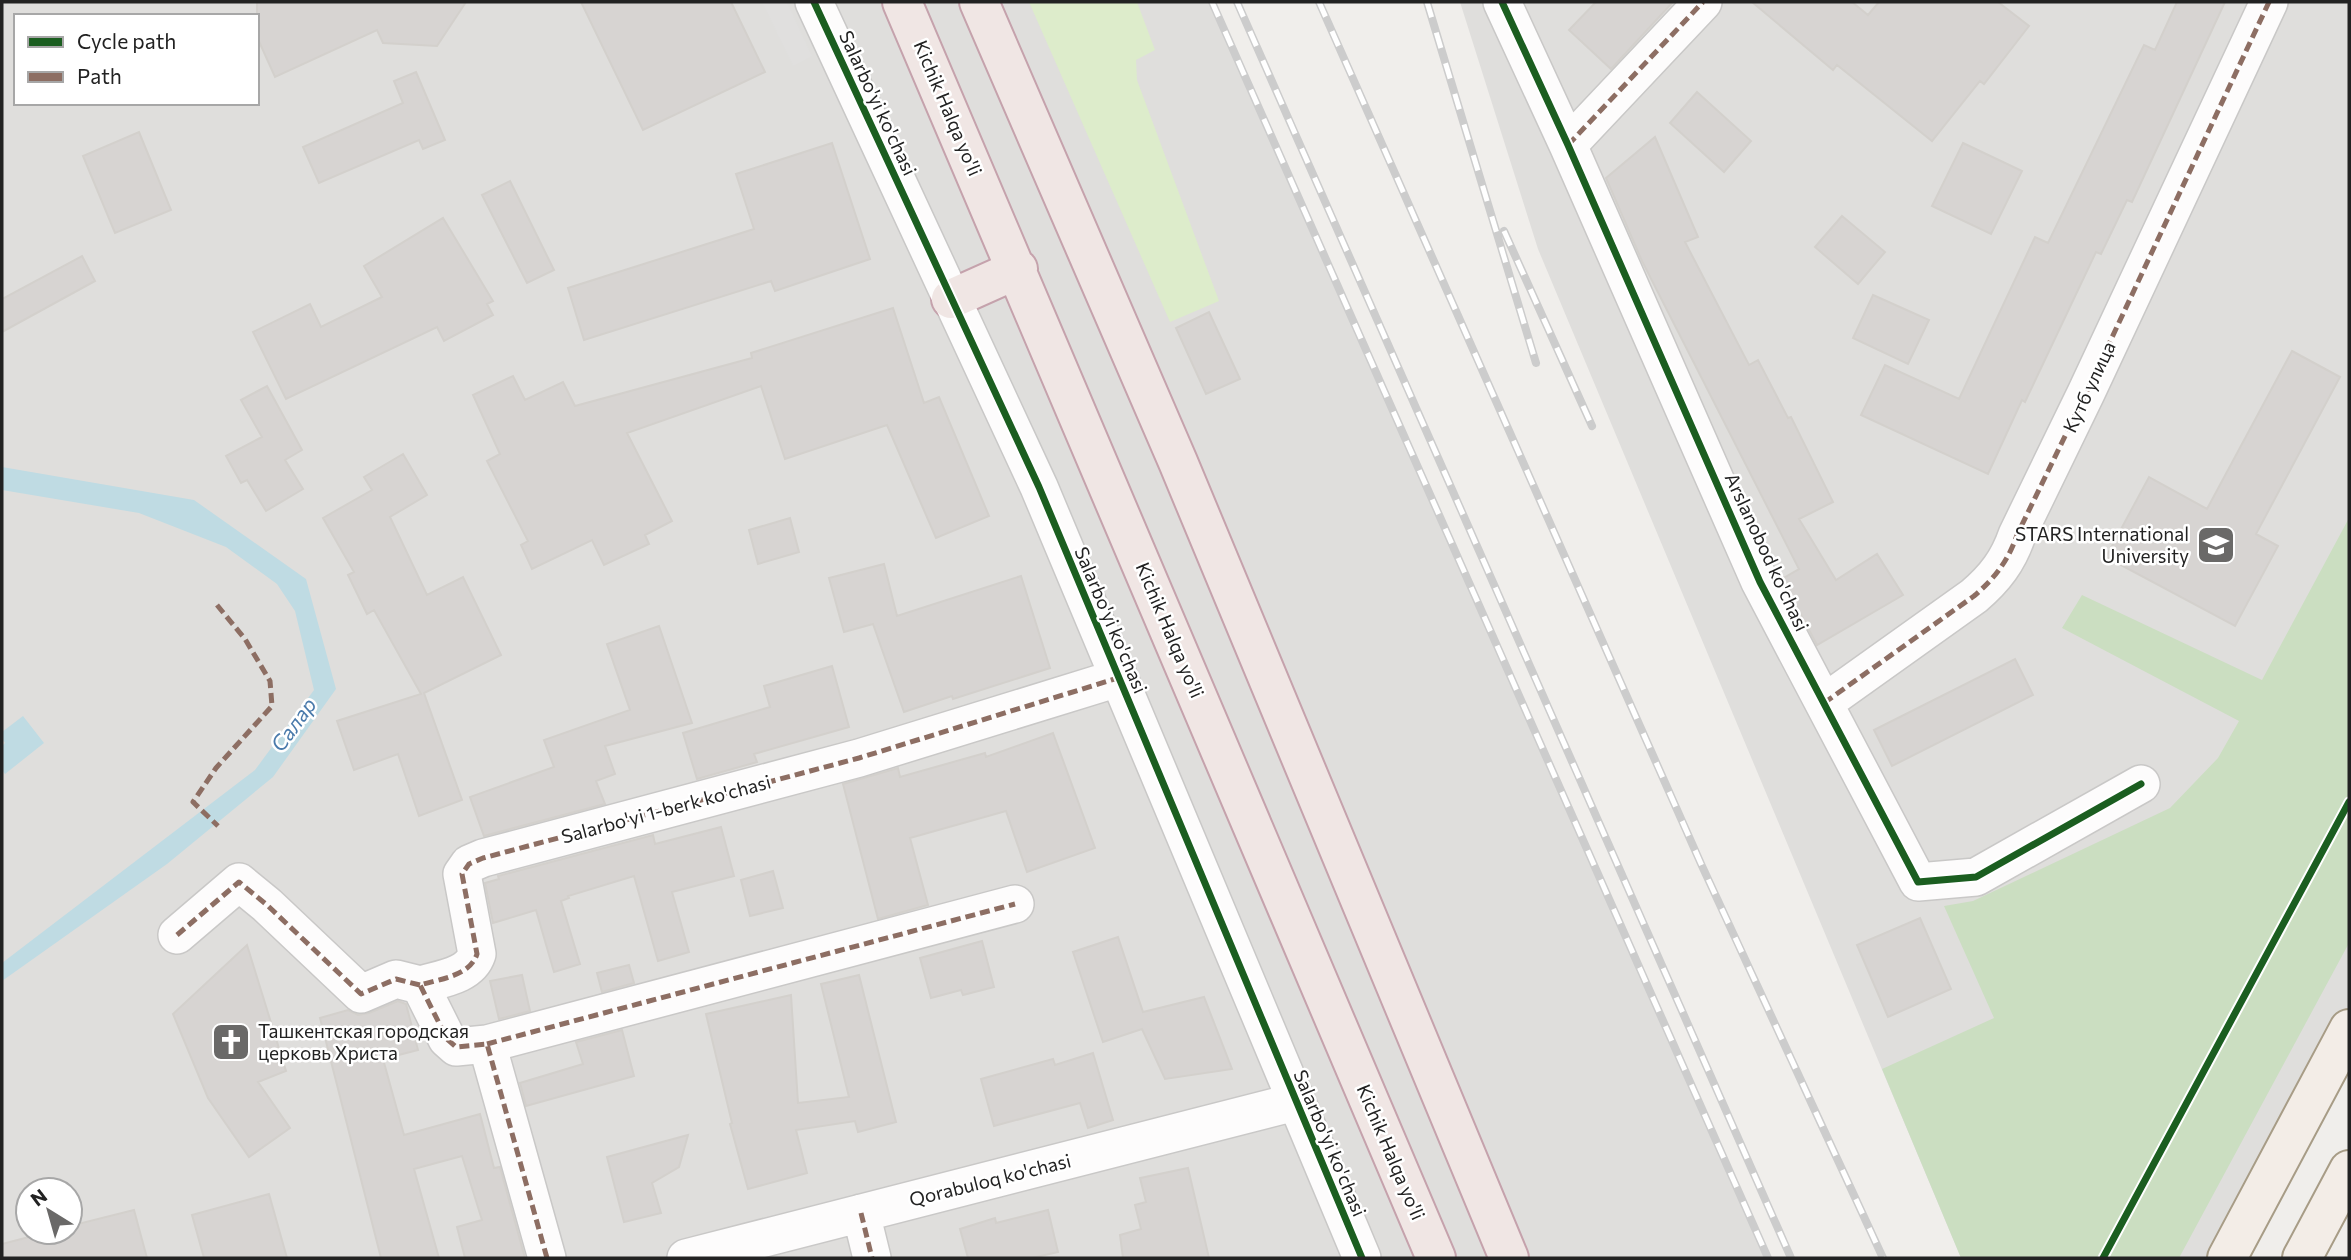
<svg xmlns="http://www.w3.org/2000/svg" width="2351" height="1260" font-family="Commissioner,sans-serif">
<style>
.residential{fill:#dfdedc;fill-rule:evenodd}
.grass{fill:#ddeccb}
.forest{fill:#cbdec1}
.parking{fill:#e0dfde}
.water{fill:#bfdbe3}
.building{fill:#d7d4d2;stroke:#d3d0cc;stroke-width:2}
.lines{fill:none;stroke-linecap:round;stroke-linejoin:round}
.minor-casing{stroke:#c9c8c7;stroke-width:40}
.primary-casing{stroke:#a79c86;stroke-width:42}
.trunk-casing{stroke:#c5a2ac;stroke-width:42}
.minor{stroke:#fdfcfc;stroke-width:37}
.primary{stroke:#f3ede7;stroke-width:38}
.trunk{stroke:#f0e6e4;stroke-width:38}
.rail-casing{stroke:#ccc;stroke-width:8}
.rail{stroke:#fff;stroke-width:5;stroke-dasharray:16;stroke-linecap:butt}
.quiet{stroke:#8d6e63;stroke-width:5;stroke-dasharray:10 5;stroke-linecap:butt}
.cycleway-casing{stroke:#fff;stroke-width:11}
.cycleway{stroke:#1b5e20;stroke-width:7}
.labels{text-anchor:middle;stroke-width:5;stroke-linejoin:round;paint-order:stroke}
.street-label{font-size:19px;fill:#222;stroke:#fff}
.poi-label{font-size:19px;fill:#222;stroke:#fff;text-anchor:end}
.water-label{font-size:21px;font-style:italic;fill:#4a7aab;stroke:#fff}
</style>
<rect width="100%" height="100%" fill="#f0eeeb"/>
<path class="residential" d="M 2,2 L 1211,2 L 1767,1258 L 2,1258 ZM 16,16 L 257,16 L 257,103 L 16,103 ZM 28,1190 L 70,1190 L 70,1232 L 28,1232 Z
M 1460,2 L 2349,2 L 2349,1029 L 2227,1258 L 1961,1258 L 1538,249 Z"/>
<path class="grass" d="M 1029,2 L 1137,2 L 1155,50 L 1136,60 L 1137,80 L 1219,301 L 1170,322 Z"/>
<path class="forest" d="M 2349,518 L 2349,943 L 2179,1258 L 1961,1258 L 1882,1069 L 1994,1018 L 1944,906 L 1973,901 L 2170,808 L 2218,758 L 2239,721 L 2062,628 L 2082,595 L 2262,680 Z"/>
<path class="parking" d="M 762,2 L 787,2 L 812,56 L 793,66 Z"/>
<path class="water" d="M 2,467 L 194,500 L 306,579 L 336,689 L 273,777 L 167,864 L 2,981 L 2,963 L 255,770 L 314,690 L 295,611 L 277,584 L 226,547 L 139,513 L 2,490 Z
M 23,716 L 44,743 L 5,774 L 2,770 L 2,746 L 5,743 L 2,738 L 2,732 Z"/>
<path class="building" d="M 257,2 L 466,2 L 437,46 L 383,43 L 377,30 L 275,77 L 257,37 Z
M 581,2 L 731,2 L 765,72 L 643,130 Z
M 1596,2 L 1673,2 L 1611,69 L 1569,30 Z
M 1752,2 L 1852,2 L 1868,15 L 1879,2 L 1998,2 L 2029,26 L 1984,84 L 1980,81 L 1932,141 L 1837,65 L 1833,70 Z
M 2177,2 L 2225,2 L 2132,202 L 2127,200 L 2101,254 L 2096,252 L 2025,402 L 2022,400 L 1988,474 L 1861,415 L 1885,365 L 1959,399 L 2035,237 L 2048,243 L 2144,45 L 2155,50 Z
M 416,72 L 445,140 L 423,149 L 419,140 L 319,183 L 303,147 L 403,103 L 394,81 Z
M 1697,92 L 1751,141 L 1724,172 L 1670,123 Z
M 139,132 L 171,210 L 115,233 L 83,156 Z
M 1655,137 L 1698,237 L 1685,242 L 1749,365 L 1758,360 L 1788,418 L 1791,417 L 1833,502 L 1799,519 L 1836,580 L 1877,554 L 1903,595 L 1817,645 L 1782,579 L 1799,569 L 1642,261 L 1606,178 Z
M 832,143 L 870,259 L 775,291 L 771,281 L 584,340 L 568,288 L 754,229 L 736,174 Z
M 1963,143 L 2022,171 L 1991,234 L 1932,206 Z
M 510,181 L 554,270 L 527,283 L 482,195 Z
M 1842,216 L 1885,252 L 1858,284 L 1815,247 Z
M 443,218 L 493,301 L 487,304 L 493,315 L 444,341 L 437,327 L 286,399 L 253,332 L 310,304 L 321,327 L 382,297 L 364,266 Z
M 82,256 L 95,281 L 2,332 L 2,299 Z
M 1873,295 L 1929,320 L 1908,364 L 1853,338 Z
M 893,308 L 924,403 L 939,397 L 989,516 L 936,538 L 887,425 L 785,459 L 761,386 L 627,433 L 672,521 L 645,535 L 649,544 L 604,565 L 592,540 L 532,569 L 521,545 L 528,541 L 487,461 L 500,454 L 473,395 L 513,376 L 525,400 L 563,382 L 575,406 L 752,358 L 751,353 Z
M 1209,312 L 1240,379 L 1206,394 L 1176,328 Z
M 2292,351 L 2340,377 L 2256,534 L 2278,546 L 2235,626 L 2106,557 L 2149,477 L 2207,509 Z
M 267,386 L 302,450 L 285,460 L 303,489 L 266,511 L 247,480 L 241,483 L 226,456 L 262,437 L 241,400 Z
M 403,454 L 427,495 L 390,517 L 427,595 L 463,577 L 501,655 L 424,693 L 462,800 L 419,816 L 398,754 L 354,770 L 337,721 L 421,694 L 374,610 L 367,614 L 348,575 L 354,572 L 323,518 L 372,490 L 364,477 Z
M 790,518 L 799,552 L 758,564 L 749,530 Z
M 884,564 L 897,616 L 1021,576 L 1050,668 L 953,699 L 952,696 L 904,712 L 873,624 L 844,632 L 829,578 Z
M 659,626 L 692,723 L 605,746 L 615,774 L 596,781 L 605,804 L 484,836 L 470,797 L 554,767 L 544,740 L 630,710 L 607,644 Z
M 2015,659 L 2033,695 L 1892,766 L 1874,730 Z
M 832,666 L 849,727 L 754,754 L 757,762 L 697,779 L 683,733 L 770,707 L 764,686 Z
M 1053,733 L 1095,848 L 1027,872 L 1006,811 L 910,838 L 928,905 L 878,919 L 843,784 L 898,768 L 900,777 L 985,753 L 986,757 Z
M 721,827 L 734,876 L 672,892 L 689,952 L 658,961 L 634,876 L 568,896 L 569,898 L 561,901 L 580,964 L 554,972 L 536,910 L 493,923 L 485,883 L 499,879 L 498,876 L 653,835 L 655,844 Z
M 773,871 L 783,908 L 750,916 L 741,880 Z
M 1920,918 L 1951,989 L 1888,1017 L 1857,945 Z
M 1118,937 L 1143,1012 L 1204,997 L 1232,1069 L 1165,1079 L 1142,1029 L 1103,1042 L 1073,952 Z
M 982,941 L 994,987 L 963,995 L 961,990 L 931,998 L 920,958 Z
M 247,945 L 286,1071 L 258,1082 L 290,1128 L 249,1157 L 208,1098 L 173,1014 Z
M 629,965 L 634,983 L 602,992 L 597,973 Z
M 522,975 L 530,1011 L 499,1019 L 490,981 Z
M 859,975 L 896,1122 L 858,1132 L 855,1121 L 796,1130 L 807,1173 L 748,1189 L 730,1124 L 732,1123 L 706,1014 L 791,995 L 798,1103 L 849,1097 L 821,984 Z
M 398,1001 L 406,1004 L 418,1050 L 383,1059 L 404,1135 L 480,1114 L 494,1168 L 500,1167 L 525,1258 L 465,1258 L 457,1227 L 482,1220 L 462,1156 L 414,1169 L 439,1258 L 381,1258 L 320,1018 L 348,1010 L 358,1015 L 369,1013 Z
M 622,1030 L 634,1076 L 526,1106 L 520,1083 L 583,1064 L 576,1042 Z
M 1093,1053 L 1113,1120 L 1088,1128 L 1080,1103 L 994,1126 L 981,1079 L 1053,1059 L 1055,1065 Z
M 688,1135 L 679,1167 L 652,1183 L 661,1213 L 624,1222 L 607,1157 Z
M 1188,1168 L 1209,1258 L 1123,1258 L 1120,1235 L 1141,1229 L 1135,1205 L 1146,1202 L 1140,1178 Z
M 269,1194 L 287,1258 L 204,1258 L 192,1215 Z
M 134,1210 L 147,1258 L 2,1258 L 2,1244 L 48,1232 L 70,1232 L 70,1226 Z
M 1048,1210 L 1058,1252 L 1032,1258 L 968,1258 L 960,1229 L 995,1218 L 996,1223 Z"/>
<g class="lines">
<defs>
<path id="minor" d="M 814,2 L 1039,487 L 1362,1258
M 1502,2 L 1568,145 L 1760,582 L 1918,882 L 1976,877 L 2141,784
M 1568,145 L 1703,2
M 1824,703 L 1974,596 C 1995,578 2008,561 2017,535 L 2086,393 L 2269,2
M 177,935 L 239,882 L 267,905 L 361,994 L 396,979 L 420,985
M 487,1044 L 1015,904
M 861,1213 L 872,1258
M 547,1258 L 487,1044 L 456,1047 L 447,1039 L 420,985 C 440,979 470,976 477,954 L 462,874 L 469,864 L 483,858 L 859,758 L 1118,678
M 686,1258 L 1295,1102"/>
<path id="primary" d="M 2227,1258 L 2349,1029
M 2302,1258 L 2349,1170"/>
<path id="trunk" d="M 902,2 L 1436,1258
M 979,2 L 1178,462 L 1509,1258
M 951,299 L 1018,269"/>
</defs>
<use href="#minor" class="minor-casing"/>
<use href="#primary" class="primary-casing"/>
<use href="#trunk" class="trunk-casing"/>
<use href="#minor" class="minor"/>
<use href="#primary" class="primary"/>
<use href="#trunk" class="trunk"/>
<defs>
<path id="rail" d="M 1212,2 L 1768,1258
M 1237,2 L 1791,1258
M 1319,2 L 1702,866 L 1883,1258
M 1427,2 L 1536,363
M 1504,231 L 1592,426"/>
</defs>
<use href="#rail" class="rail-casing"/>
<use href="#rail" class="rail"/>
<path class="quiet" d="M 1568,145 L 1703,2
M 217,605 L 245,639 L 270,681 L 272,706 L 216,768 L 193,802 L 218,826
M 1824,703 L 1974,596 C 1995,578 2008,561 2017,535 L 2086,393 L 2269,2
M 177,935 L 239,882 L 267,905 L 361,994 L 396,979 L 420,985
M 487,1044 L 1015,904
M 861,1213 L 872,1258
M 547,1258 L 487,1044 L 456,1047 L 447,1039 L 420,985 C 440,979 470,976 477,954 L 462,874 L 469,864 L 483,858 L 859,758 L 1118,678"/>
<defs>
<path id="cycleway" d="M 814,2 L 1039,487 L 1362,1258
M 1502,2 L 1568,145 L 1760,582 L 1918,882 L 1976,877 L 2141,784
M 2103,1258 L 2349,802"/>
</defs>
<use href="#cycleway" class="cycleway-casing"/>
<use href="#cycleway" class="cycleway"/>
</g>
<defs>
<symbol id="university-square" viewBox="-11 -11 22 22"><rect x="-9" y="-9" width="18" height="18" rx="4" fill="#6a6968" stroke="#fff"/><path d="M0-5L7-2L0 1L-7-2ZM-4 1L0 2.5L4 1V4Q0 6-4 4Z" fill="#fff"/></symbol>
<symbol id="church-square" viewBox="-11 -11 22 22"><rect x="-9" y="-9" width="18" height="18" rx="4" fill="#6a6968" stroke="#fff"/><path d="M-1.2-6h2.4v3.5h3.3v2.4h-3.3V6h-2.4V-.1h-3.3v-2.4h3.3Z" fill="#fff"/></symbol>
</defs>
<g fill-rule="evenodd">
<use href="#university-square" x="2194" y="523" width="44" height="44"/>
<use href="#church-square" x="209" y="1020" width="44" height="44"/>
</g>
<g class="labels">
<g class="street-label">
<text transform="translate(878 103) rotate(65)" y="7">Salarbo'yi ko'chasi</text>
<text transform="translate(948 108) rotate(67)" y="7">Kichik Halqa yo'li</text>
<text transform="translate(2089 387) rotate(-65)" y="7">Кутб улица</text>
<text transform="translate(1767 552) rotate(65)" y="7">Arslanobod ko'chasi</text>
<text transform="translate(1111 620) rotate(67)" y="7">Salarbo'yi ko'chasi</text>
<text transform="translate(1170 630) rotate(67)" y="7">Kichik Halqa yo'li</text>
<text transform="translate(666 809) rotate(-15)" y="7">Salarbo'yi 1-berk ko'chasi</text>
<text transform="translate(1330 1143) rotate(67)" y="7">Salarbo'yi ko'chasi</text>
<text transform="translate(1391 1152) rotate(67)" y="7">Kichik Halqa yo'li</text>
<text transform="translate(990 1180) rotate(-14)" y="7">Qorabuloq ko'chasi</text>
</g>
<g class="poi-label">
<text x="2189" y="541">STARS International<tspan x="2189" dy="22">University</tspan></text>
<text x="258" y="1038" text-anchor="start">Ташкентская городская<tspan x="258" dy="22">церковь Христа</tspan></text>
</g>
<g class="water-label">
<text transform="translate(294 725) rotate(-54)" y="7">Салар</text>
</g>
</g>
<rect width="2351" height="1260" fill="none" stroke="#222222" stroke-width="7"/>
<rect x="14" y="14" width="245" height="91" fill="#ffffff" stroke="#a7a7a7" stroke-width="2"/>
<rect x="28" y="37" width="35" height="10" fill="#1b5e20" stroke="#a7a7a7" stroke-width="2"/>
<text x="77" y="49" font-size="21" fill="#222222">Cycle path</text>
<rect x="28" y="72" width="35" height="10" fill="#8d6e63" stroke="#a7a7a7" stroke-width="2"/>
<text x="77" y="84" font-size="21" fill="#222222">Path</text>
<g transform="translate(49 1211) rotate(323)"><circle r="33" fill="#ffffff" stroke="#a7a7a7" stroke-width="2"/>
<path d="M0-5L12 26L0 18L-12 26Z" fill="#6a6968"/>
<text y="-10" font-size="19" font-weight="bold" text-anchor="middle" fill="#222222">N</text>
</g>
</svg>
